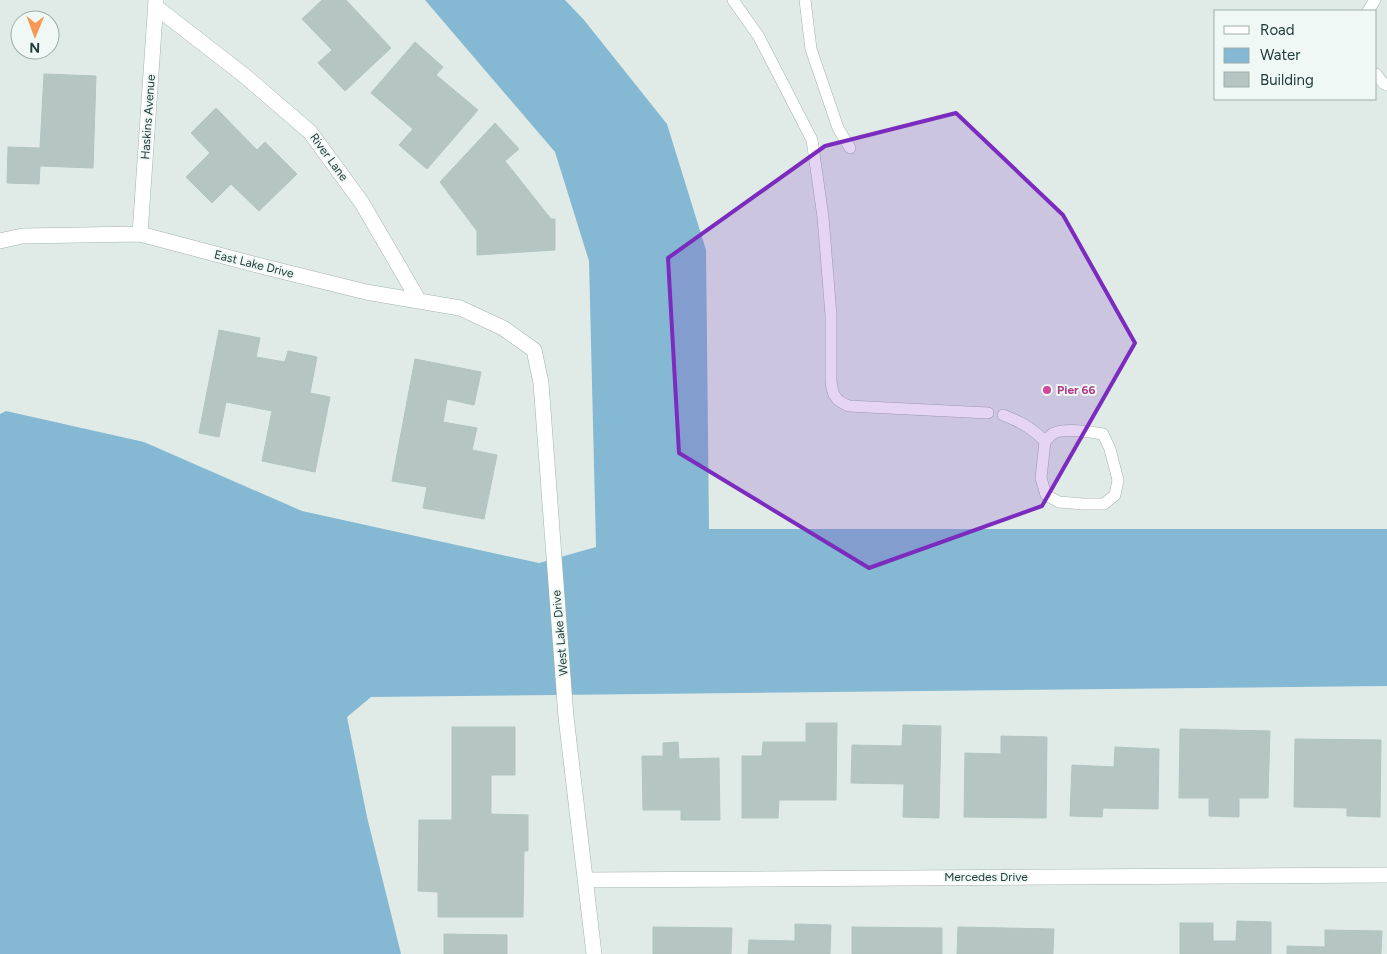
<svg xmlns="http://www.w3.org/2000/svg" width="1387" height="954" font-family="Figtree,sans-serif">
<style>
.water{fill:#85b9d3}
.building{fill:#b5c6c2;stroke:#b2c5c1}
.lines{fill:none;stroke-linecap:round;stroke-linejoin:round}
.lane-casing{stroke:#a3b3b0;stroke-width:12}
.street-casing{stroke:#a3b3b0;stroke-width:16}
.lane{stroke:#fff;stroke-width:11}
.street{stroke:#fff;stroke-width:15}
.marked{fill:#7b2cbf;fill-opacity:0.2;stroke:#7b2cbf;stroke-width:4;stroke-linejoin:round}
.hotel-dot{fill:#d1479c;stroke:#f0f8f5;stroke-width:2}
.labels{text-anchor:middle;stroke-width:4;stroke-linejoin:round;paint-order:stroke}
.street-label{font-size:12px;fill:#203c3a;stroke:#f0f8f5}
.hotel-label{font-size:12px;font-weight:bold;fill:#b23c85;stroke:#f0f8f5;text-anchor:start}
</style>
<rect width="100%" height="100%" fill="#e0ebe8"/>
<path class="water" d="M 425,0 L 565,0 L 584,20 L 667,124 L 706,250 L 709,529 L 1387,529 L 1387,686 L 371,697 L 347,717 L 367,817 L 401,954 L 0,954 L 0,414 L 6,411 L 144,442 L 302,511 L 539,563 L 596,547 L 589,261 L 555,152 Z"/>
<path class="building" d="M 322,0 L 346,0 L 391,48 L 345,91 L 318,63 L 332,50 L 302,19 Z
M 415,42 L 443,67 L 436,75 L 478,110 L 427,169 L 399,145 L 413,129 L 371,93 Z
M 44,74 L 96,76 L 93,168 L 40,166 L 39,184 L 7,183 L 8,147 L 40,148 Z
M 216,108 L 257,150 L 265,142 L 297,174 L 259,211 L 231,184 L 212,203 L 186,177 L 210,153 L 191,133 Z
M 495,123 L 519,149 L 505,161 L 551,219 L 555,219 L 555,250 L 477,255 L 477,231 L 440,182 Z
M 219,330 L 260,338 L 256,357 L 285,362 L 288,351 L 317,357 L 310,393 L 330,397 L 315,472 L 262,461 L 272,411 L 226,402 L 219,437 L 199,433 Z
M 415,359 L 481,372 L 474,405 L 447,399 L 443,422 L 477,428 L 472,450 L 497,455 L 484,519 L 423,508 L 427,487 L 392,481 Z
M 806,723 L 837,723 L 836,800 L 779,800 L 778,818 L 742,818 L 742,756 L 762,756 L 763,742 L 806,742 Z
M 903,725 L 941,726 L 939,818 L 903,817 L 904,784 L 851,783 L 852,745 L 902,746 Z
M 452,727 L 515,727 L 515,775 L 491,775 L 491,814 L 528,815 L 528,851 L 524,851 L 523,917 L 438,917 L 438,892 L 418,891 L 419,820 L 452,820 Z
M 1180,729 L 1270,731 L 1268,798 L 1239,798 L 1239,817 L 1209,816 L 1209,798 L 1179,798 Z
M 1001,736 L 1047,737 L 1046,818 L 964,817 L 965,753 L 1001,754 Z
M 1295,739 L 1381,740 L 1380,817 L 1347,816 L 1347,808 L 1294,807 Z
M 678,742 L 679,759 L 719,758 L 720,820 L 681,820 L 681,810 L 643,810 L 642,756 L 663,756 L 663,743 Z
M 1115,747 L 1159,749 L 1158,809 L 1103,808 L 1102,817 L 1070,816 L 1072,765 L 1114,767 Z
M 1237,921 L 1271,922 L 1271,954 L 1180,954 L 1180,923 L 1213,923 L 1213,941 L 1236,941 Z
M 795,924 L 831,925 L 830,954 L 748,954 L 749,940 L 795,941 Z
M 653,927 L 732,928 L 731,954 L 653,954 Z
M 852,927 L 942,928 L 942,954 L 852,954 Z
M 958,927 L 1054,929 L 1053,954 L 957,954 Z
M 1325,930 L 1382,931 L 1381,954 L 1287,954 L 1287,946 L 1325,947 Z
M 444,934 L 507,935 L 507,954 L 444,954 Z"/>
<g class="lines">
<defs>
<path id="lane" d="M 733,0 L 759,37 L 812,140 L 823,217 L 831,315 L 831,380 C 832,394 835,401 849,406 L 988,413
M 805,0 L 811,49 L 838,128 L 850,148
M 1368,11 L 1375,0
M 1376,74 L 1383,83 L 1387,85
M 1003,415 C 1023,423 1030,427 1045,441 L 1041,478 L 1046,495 L 1059,502 L 1083,504 L 1104,504 L 1115,495 L 1118,480 L 1110,449 L 1103,434 C 1092,432 1065,428 1054,433 C 1051,434 1048,439 1045,441"/>
<path id="street" d="M 156,7 L 245,76 L 310,132 L 362,203 L 419,301
M 140,234 L 156,0
M 0,241 L 22,236 L 140,234 L 257,265 L 366,292 L 460,308 L 503,328 L 534,350 L 541,383 L 566,717 L 594,954
M 585,880 L 1387,875"/>
</defs>
<use href="#lane" class="lane-casing"/>
<use href="#street" class="street-casing"/>
<use href="#lane" class="lane"/>
<use href="#street" class="street"/>
</g>
<path class="marked" d="M 956,113 L 1063,215 L 1135,343 L 1042,506 L 869,568 L 679,453 L 668,258 L 825,146 Z"/>
<circle class="hotel-dot" cx="1047" cy="390" r="5"/>
<g class="labels">
<g class="street-label">
<text transform="translate(148 117) rotate(-86)" y="4">Haskins Avenue</text>
<text transform="translate(329 157) rotate(54)" y="4">River Lane</text>
<text transform="translate(254 264) rotate(14)" y="4">East Lake Drive</text>
<text transform="translate(560 633) rotate(-95)" y="4">West Lake Drive</text>
<text x="986" y="881">Mercedes Drive</text>
</g>
<g class="hotel-label">
<text x="1057" y="394">Pier 66</text>
</g>
</g>
<rect x="1214" y="10" width="162" height="90" fill="#f0f8f5" stroke="#9dadaa"/>
<rect x="1224" y="26" width="25" height="8" fill="#ffffff" stroke="#9dadaa"/>
<text x="1260" y="35" font-size="15" fill="#203c3a">Road</text>
<rect x="1224" y="48" width="25" height="15" fill="#85b9d3" stroke="#9dadaa"/>
<text x="1260" y="60" font-size="15" fill="#203c3a">Water</text>
<rect x="1224" y="72" width="25" height="15" fill="#b5c6c2" stroke="#9dadaa"/>
<text x="1260" y="85" font-size="15" fill="#203c3a">Building</text>
<g transform="translate(35 35) rotate(181)"><circle r="24" fill="#f0f8f5" stroke="#9dadaa"/>
<path d="M0-4L9 19L0 12L-9 19Z" fill="#f79952"/>
<text y="-8" font-size="14" font-weight="bold" text-anchor="middle" fill="#203c3a">N</text>
</g>
</svg>
